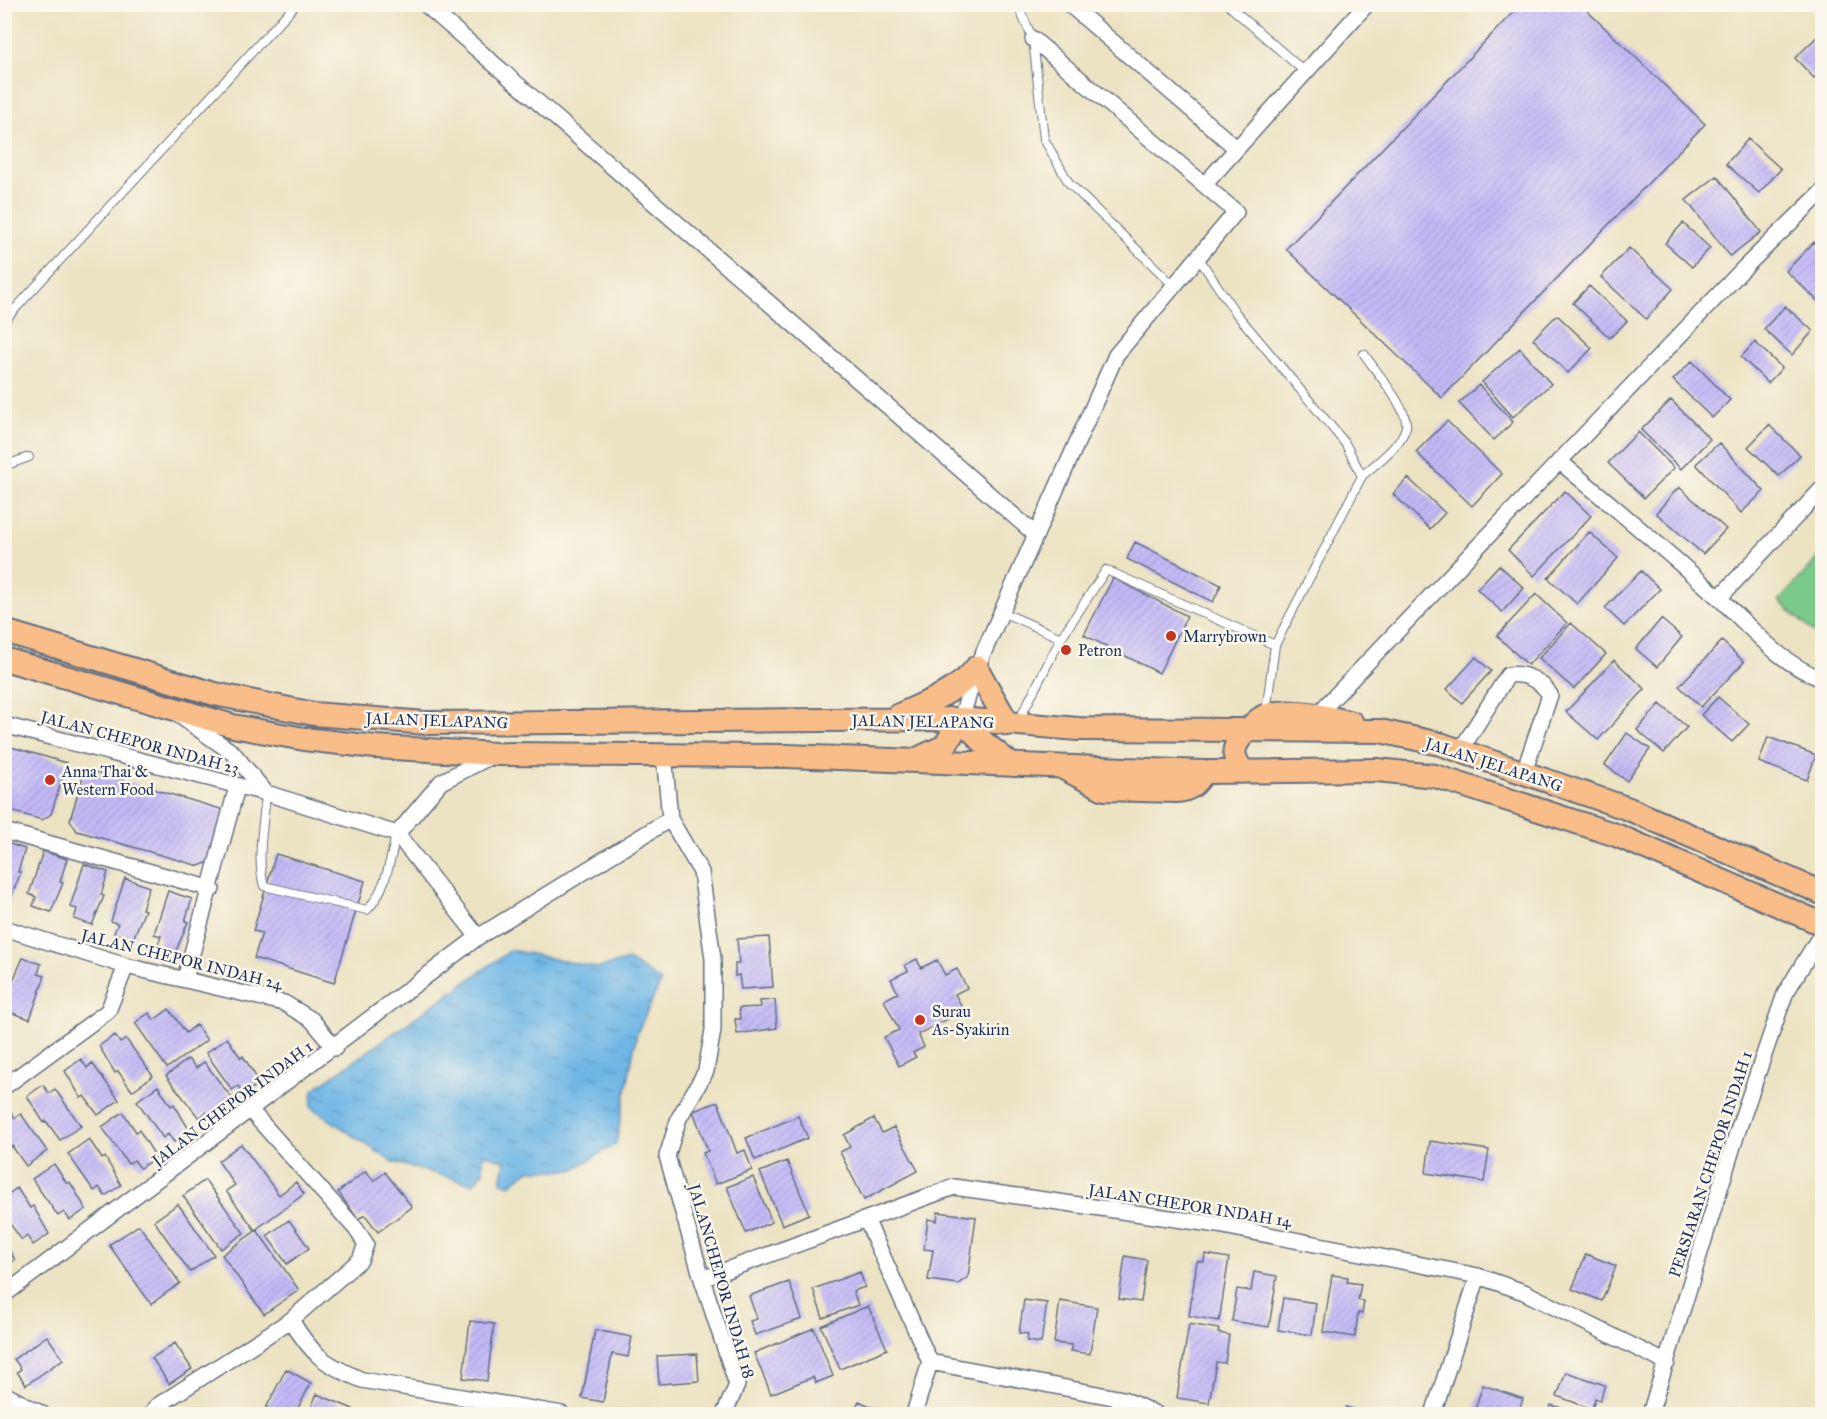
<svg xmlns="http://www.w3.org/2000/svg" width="1827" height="1419" font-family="'IM FELL Great Primer',serif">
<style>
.park{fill:#7cca8a;stroke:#4c7c74;stroke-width:1.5}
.water{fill:url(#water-ripples);stroke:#4472a2;stroke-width:1.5}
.building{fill:url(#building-hatch)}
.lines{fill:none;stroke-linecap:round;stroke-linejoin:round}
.service-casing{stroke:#646e81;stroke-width:10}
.minor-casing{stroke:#646e81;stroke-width:18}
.primary-casing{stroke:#646e81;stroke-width:26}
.service{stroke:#fff;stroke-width:8}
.minor{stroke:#fff;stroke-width:15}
.primary{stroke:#f8bd89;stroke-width:22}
.poi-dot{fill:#c8321e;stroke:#fbf7ec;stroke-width:2}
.labels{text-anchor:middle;stroke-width:5;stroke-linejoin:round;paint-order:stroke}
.poi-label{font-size:16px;fill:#1b2f5e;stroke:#fbf7ec;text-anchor:start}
.street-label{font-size:16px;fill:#1b2f5e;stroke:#fbf7ec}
</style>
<defs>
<pattern id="water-ripples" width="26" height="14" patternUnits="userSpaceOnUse" patternTransform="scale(1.5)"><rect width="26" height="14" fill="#6db6e5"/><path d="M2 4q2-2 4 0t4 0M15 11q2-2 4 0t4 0" fill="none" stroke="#5994bd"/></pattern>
<pattern id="building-hatch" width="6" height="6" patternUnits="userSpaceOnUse" patternTransform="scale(1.5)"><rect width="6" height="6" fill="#c3b9f7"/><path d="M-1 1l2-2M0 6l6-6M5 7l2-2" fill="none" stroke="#a79fd6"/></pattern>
</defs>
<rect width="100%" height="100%" fill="#fbf7ec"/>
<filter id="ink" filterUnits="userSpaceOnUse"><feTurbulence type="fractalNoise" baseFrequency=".0167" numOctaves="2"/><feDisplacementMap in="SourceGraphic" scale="12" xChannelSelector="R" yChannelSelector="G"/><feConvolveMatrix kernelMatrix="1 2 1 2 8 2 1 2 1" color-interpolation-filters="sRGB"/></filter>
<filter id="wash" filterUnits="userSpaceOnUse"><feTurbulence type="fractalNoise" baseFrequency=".008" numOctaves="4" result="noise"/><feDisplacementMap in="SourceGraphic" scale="24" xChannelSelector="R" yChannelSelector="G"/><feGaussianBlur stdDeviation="1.35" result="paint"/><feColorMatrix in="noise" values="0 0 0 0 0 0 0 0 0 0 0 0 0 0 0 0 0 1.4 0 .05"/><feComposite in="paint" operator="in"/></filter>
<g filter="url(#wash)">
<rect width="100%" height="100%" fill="#ece3c3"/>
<path class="park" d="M 1822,554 L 1822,635 L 1820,638 L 1779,601 Z"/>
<path class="water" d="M 511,950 L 599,968 L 628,960 L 661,982 L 637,1033 L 616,1144 L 573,1170 L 529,1170 L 510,1185 L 501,1182 L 505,1161 L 483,1154 L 483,1173 L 473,1184 L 392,1162 L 311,1107 L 313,1090 Z"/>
<g id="blocks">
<path class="building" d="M 1521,4 L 1580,4 L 1705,124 L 1442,398 L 1286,249 Z
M 1822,32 L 1822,70 L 1814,78 L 1795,58 Z
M 1748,139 L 1781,169 L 1759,193 L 1726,164 Z
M 1717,176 L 1761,232 L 1730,256 L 1686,200 Z
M 1683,223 L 1710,248 L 1692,267 L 1665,243 Z
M 1814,242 L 1822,250 L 1822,300 L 1820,303 L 1786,271 Z
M 1629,248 L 1673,289 L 1646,319 L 1601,277 Z
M 1589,286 L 1627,321 L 1610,338 L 1573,303 Z
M 1785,306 L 1813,331 L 1792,355 L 1764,329 Z
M 1557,315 L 1592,348 L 1568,373 L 1533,339 Z
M 1755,342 L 1782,368 L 1768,383 L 1741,357 Z
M 1520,348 L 1551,384 L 1513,417 L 1482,382 Z
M 1692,361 L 1730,400 L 1712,418 L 1673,380 Z
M 1479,385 L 1513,422 L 1494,440 L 1459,403 Z
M 1671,400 L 1710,439 L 1681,469 L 1641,430 Z
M 1447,421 L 1502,474 L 1472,506 L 1416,452 Z
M 1769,425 L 1800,455 L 1779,476 L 1748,447 Z
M 1638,432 L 1674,468 L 1644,498 L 1608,463 Z
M 1719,443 L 1764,491 L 1741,513 L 1696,464 Z
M 1408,478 L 1445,513 L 1430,529 L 1393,494 Z
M 1679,487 L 1726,529 L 1703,554 L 1656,513 Z
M 1565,491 L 1591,516 L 1534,576 L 1508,550 Z
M 1589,532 L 1618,558 L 1577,604 L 1548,578 Z
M 1135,542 L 1221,585 L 1213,602 L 1127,559 Z
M 1499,565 L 1524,588 L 1502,612 L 1477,589 Z
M 1641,571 L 1660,589 L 1624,626 L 1605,608 Z
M 1113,578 L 1187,616 L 1159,673 L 1084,635 Z
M 1536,594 L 1567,623 L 1528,665 L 1497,636 Z
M 1661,619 L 1682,637 L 1657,667 L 1636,649 Z
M 1571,623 L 1606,654 L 1574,689 L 1539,658 Z
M 1722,641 L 1744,662 L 1701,707 L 1679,686 Z
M 1476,657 L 1491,671 L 1462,703 L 1447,689 Z
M 1614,660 L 1645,689 L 1598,740 L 1566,712 Z
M 1718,697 L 1749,724 L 1732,742 L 1701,715 Z
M 1660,704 L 1687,727 L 1664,753 L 1637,730 Z
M 1627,733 L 1650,749 L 1627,781 L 1605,765 Z
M 1768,737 L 1816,755 L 1807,780 L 1759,762 Z
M 4,745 L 67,763 L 51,814 L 42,820 L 4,809 Z
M 85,769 L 224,810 L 209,862 L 199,866 L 77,831 L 70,820 Z
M 4,842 L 25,849 L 18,872 L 21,872 L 9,902 L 4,900 Z
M 43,851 L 67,859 L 60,882 L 63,883 L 51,912 L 33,906 L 36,897 L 29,894 Z
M 276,854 L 365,881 L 334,983 L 254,958 L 262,933 L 253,931 Z
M 84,864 L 108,872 L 101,895 L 104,896 L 92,925 L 74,919 L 77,909 L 70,907 Z
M 125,878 L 149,887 L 142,909 L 145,910 L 133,939 L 114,933 L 118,924 L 111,921 Z
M 168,891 L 192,899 L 185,921 L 188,922 L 176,951 L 158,945 L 161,936 L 154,934 Z
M 769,937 L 773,987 L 741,989 L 739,975 L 735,976 L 735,964 L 739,964 L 737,939 Z
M 23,958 L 41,964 L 38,974 L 45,976 L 30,1019 L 6,1011 L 13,988 L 10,987 Z
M 917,959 L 921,968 L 937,960 L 945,975 L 957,969 L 967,988 L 955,994 L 964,1011 L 918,1034 L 924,1047 L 913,1053 L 916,1057 L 899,1066 L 884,1037 L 899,1030 L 884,1000 L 898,993 L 891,979 L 908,971 L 905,965 Z
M 775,1000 L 777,1028 L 737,1034 L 735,1019 L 740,1019 L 739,1008 L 761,1007 L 760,1001 Z
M 169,1009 L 186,1033 L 196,1025 L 207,1040 L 167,1068 L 135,1023 L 149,1013 L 154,1020 Z
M 115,1035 L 120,1043 L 126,1039 L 153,1076 L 132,1091 L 118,1071 L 115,1073 L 99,1046 Z
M 227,1038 L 241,1058 L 243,1056 L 260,1083 L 244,1094 L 238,1086 L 232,1090 L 206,1053 Z
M 81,1059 L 87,1068 L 92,1063 L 119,1100 L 98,1115 L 84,1096 L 81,1098 L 65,1071 Z
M 188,1059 L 196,1068 L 204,1062 L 239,1107 L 216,1125 L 206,1112 L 199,1118 L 166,1076 Z
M 43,1085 L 49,1093 L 55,1089 L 81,1126 L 60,1140 L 46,1121 L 44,1123 L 27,1096 Z
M 158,1086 L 171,1106 L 174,1104 L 190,1131 L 174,1142 L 168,1134 L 163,1138 L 137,1101 Z
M 718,1102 L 737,1153 L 745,1150 L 752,1170 L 716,1184 L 703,1153 L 708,1151 L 693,1111 Z
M 9,1110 L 15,1118 L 21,1114 L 47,1151 L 26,1166 L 12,1146 L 10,1148 L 4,1141 L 4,1113 Z
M 123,1112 L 136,1132 L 139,1130 L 156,1157 L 140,1168 L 134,1160 L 128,1164 L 102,1127 Z
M 798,1116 L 808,1138 L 755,1160 L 746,1138 Z
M 874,1118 L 882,1133 L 894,1127 L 918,1171 L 864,1200 L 840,1152 L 850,1147 L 844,1135 Z
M 89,1139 L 102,1159 L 105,1157 L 121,1185 L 105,1196 L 99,1187 L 94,1191 L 68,1154 Z
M 1430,1141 L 1489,1150 L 1484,1182 L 1426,1173 Z
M 241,1144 L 279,1195 L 296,1182 L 304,1194 L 255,1230 L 226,1191 L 235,1185 L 218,1161 Z
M 787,1161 L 809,1214 L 782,1225 L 760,1172 Z
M 54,1164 L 67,1184 L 70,1182 L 86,1209 L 70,1220 L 64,1212 L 58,1216 L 32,1179 Z
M 366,1171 L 374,1181 L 385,1172 L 412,1207 L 378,1232 L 365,1215 L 358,1219 L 338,1192 Z
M 753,1177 L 772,1222 L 746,1233 L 727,1187 Z
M 205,1180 L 244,1233 L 221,1249 L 183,1196 Z
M 17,1188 L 30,1208 L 33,1206 L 49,1234 L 33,1245 L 27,1236 L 22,1240 L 4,1216 L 4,1197 Z
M 178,1204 L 214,1255 L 190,1272 L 154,1221 Z
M 938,1212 L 976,1217 L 968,1277 L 958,1284 L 928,1280 L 933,1250 L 924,1249 L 928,1219 L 937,1221 Z
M 289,1220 L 309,1248 L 287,1264 L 267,1236 Z
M 139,1225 L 180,1283 L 151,1304 L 109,1245 Z
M 257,1230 L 299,1290 L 264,1314 L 222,1255 Z
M 4,1241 L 15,1260 L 4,1267 Z
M 1205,1254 L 1229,1258 L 1219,1321 L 1189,1316 L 1197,1261 L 1204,1262 Z
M 1586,1254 L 1616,1266 L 1602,1301 L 1572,1289 Z
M 1125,1256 L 1147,1260 L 1141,1302 L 1119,1299 Z
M 860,1272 L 865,1287 L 853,1291 L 858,1305 L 823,1318 L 813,1289 Z
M 1254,1272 L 1277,1276 L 1269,1327 L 1232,1321 L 1237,1289 L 1251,1291 Z
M 1332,1275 L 1348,1277 L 1347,1282 L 1361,1284 L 1358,1300 L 1364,1301 L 1362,1314 L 1358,1313 L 1355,1337 L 1323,1332 Z
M 789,1282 L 802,1319 L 755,1335 L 750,1321 L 757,1319 L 749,1296 Z
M 1283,1298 L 1316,1303 L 1312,1335 L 1278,1330 Z
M 1024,1300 L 1047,1303 L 1041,1343 L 1027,1341 L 1028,1334 L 1019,1333 Z
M 1060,1301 L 1097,1307 L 1090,1354 L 1070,1351 L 1072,1345 L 1054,1343 Z
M 868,1306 L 887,1349 L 840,1369 L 821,1326 Z
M 470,1321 L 494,1324 L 487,1381 L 463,1378 Z
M 1189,1324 L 1219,1329 L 1218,1333 L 1229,1335 L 1225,1363 L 1216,1362 L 1209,1403 L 1177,1398 Z
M 814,1328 L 833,1376 L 816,1383 L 813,1377 L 771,1394 L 754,1353 Z
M 595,1330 L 632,1337 L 628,1357 L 612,1354 L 603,1402 L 582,1398 Z
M 47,1336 L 63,1359 L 26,1385 L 17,1372 L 21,1369 L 14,1359 Z
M 175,1343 L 192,1369 L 169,1384 L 152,1358 Z
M 697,1354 L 699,1381 L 659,1384 L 657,1356 Z
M 286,1369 L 311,1383 L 295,1414 L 263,1414 Z
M 1566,1372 L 1605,1385 L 1600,1400 L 1595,1398 L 1592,1409 L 1557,1396 Z
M 1483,1385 L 1523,1399 L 1518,1414 L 1482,1414 L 1474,1412 Z
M 317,1394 L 353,1409 L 351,1414 L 308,1414 Z
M 859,1401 L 888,1414 L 852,1414 Z
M 1551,1405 L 1579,1414 L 1548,1414 Z
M 1346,1407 L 1368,1414 L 1343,1414 Z"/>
</g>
</g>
<g filter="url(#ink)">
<use href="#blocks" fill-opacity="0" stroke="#646e81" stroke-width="1.5"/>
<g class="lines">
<defs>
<path id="service" d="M 1017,4 L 1033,39 L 1044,139 L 1069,183 L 1173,285
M 1227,4 L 1305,72
M 1198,257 L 1235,312 L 1345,443 L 1362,476 L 1275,645 L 1266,712
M 4,321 L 296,4
M 4,466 L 29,457
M 1362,476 C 1376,463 1401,446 1406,427 C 1410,411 1374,369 1364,354
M 1002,612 L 1061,638
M 1018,722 L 1061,638 L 1106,570 L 1275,645
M 266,793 C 264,822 256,858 264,886 L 367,910 C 386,891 390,860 396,835"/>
<path id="minor" d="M 425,4 L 1036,535
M 1070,5 L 1236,148
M 1205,184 L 1367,4
M 1559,461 C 1613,506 1667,551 1719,598 C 1752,628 1780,664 1822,679
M 1719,598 L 1822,489
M 1318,714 L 1745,267 L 1822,192
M 180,716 L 233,753 L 266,793
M 961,719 L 977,667 L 1116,355 L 1236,212 L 1033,39
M 4,725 L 266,793 L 397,834 L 478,937
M 1460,751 L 1508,675 C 1524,672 1542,681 1550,695 L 1524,772
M 664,754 L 670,819 L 701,872 L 713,959 L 713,1030 L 706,1071 L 679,1118 L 667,1156 L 702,1279 L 737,1385 L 724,1414
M 4,831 L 212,889
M 397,834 L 441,782 L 493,755
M 4,928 L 126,966 L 284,1003 L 312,1020 L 335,1048
M 185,979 L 237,787
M 4,1087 L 108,1011 L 126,966
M 866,1219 L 930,1362 L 914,1414
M 702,1279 L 954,1187 L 1218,1225 L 1478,1276 L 1524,1292 L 1667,1363
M 4,1295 L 478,937 L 670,819
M 291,1320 C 312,1355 324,1364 362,1380 L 562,1414
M 930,1362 L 1123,1399 L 1156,1414
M 4,1394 L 42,1414
M 151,1414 L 157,1406 L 291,1320 L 360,1260 L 366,1244 L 356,1229 L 251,1111
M 1433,1414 L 1478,1276
M 1650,1414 L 1737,1133 L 1785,994 L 1822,933"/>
<path id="primary" d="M 4,631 L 215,694 L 314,714 L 426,723 L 961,719 L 1078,729 L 1380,731 L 1440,744 L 1629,809 L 1822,893
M 4,659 L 233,726 L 304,739 L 376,747 L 496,754 L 787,756 L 1204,772 L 1377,770 L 1435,776 L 1616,835 L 1822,924
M 977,669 L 1008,724
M 897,716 C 925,703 958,692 977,667
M 917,759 L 945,746 L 961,719 L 982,741 L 1012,765
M 1063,768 L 1104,789 L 1176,791 C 1191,790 1196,784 1204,772
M 1242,770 C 1233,757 1231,749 1242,736 C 1248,730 1259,717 1267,715 C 1291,708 1329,717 1352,723"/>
</defs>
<use href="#service" class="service-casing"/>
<use href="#minor" class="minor-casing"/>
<use href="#primary" class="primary-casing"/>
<use href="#service" class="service"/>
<use href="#minor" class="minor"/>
<use href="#primary" class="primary"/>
</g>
</g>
<g class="poi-dot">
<circle cx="1171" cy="636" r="6"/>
<circle cx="1066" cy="650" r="6"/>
<circle cx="50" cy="780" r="6"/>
<circle cx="920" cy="1020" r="6"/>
</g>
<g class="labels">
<g class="poi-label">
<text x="1183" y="642">Marrybrown</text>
<text x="1078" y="656">Petron</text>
<text x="62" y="777">Anna Thai &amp;<tspan x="62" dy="18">Western Food</tspan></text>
<text x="932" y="1017">Surau<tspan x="932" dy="18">As-Syakirin</tspan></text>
</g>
<g class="street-label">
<text transform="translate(437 720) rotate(2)" y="6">JALAN JELAPANG</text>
<text transform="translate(923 721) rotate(1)" y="6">JALAN JELAPANG</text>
<text transform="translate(140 742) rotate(15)" y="6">JALAN CHEPOR INDAH 23</text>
<text transform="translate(1494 764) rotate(18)" y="6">JALAN JELAPANG</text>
<text transform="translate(182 959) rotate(14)" y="6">JALAN CHEPOR INDAH 24</text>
<text transform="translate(232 1103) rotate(-37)" y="6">JALAN CHEPOR INDAH 1</text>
<text transform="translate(1710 1164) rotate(-72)" y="6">PERSIARAN CHEPOR INDAH 1</text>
<text transform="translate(1190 1205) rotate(9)" y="6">JALAN CHEPOR INDAH 14</text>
<text transform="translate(722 1281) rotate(74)" y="6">JALANCHEPOR INDAH 18</text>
</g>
</g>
<rect width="1827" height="1419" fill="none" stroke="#fbf7ec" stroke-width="24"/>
</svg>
